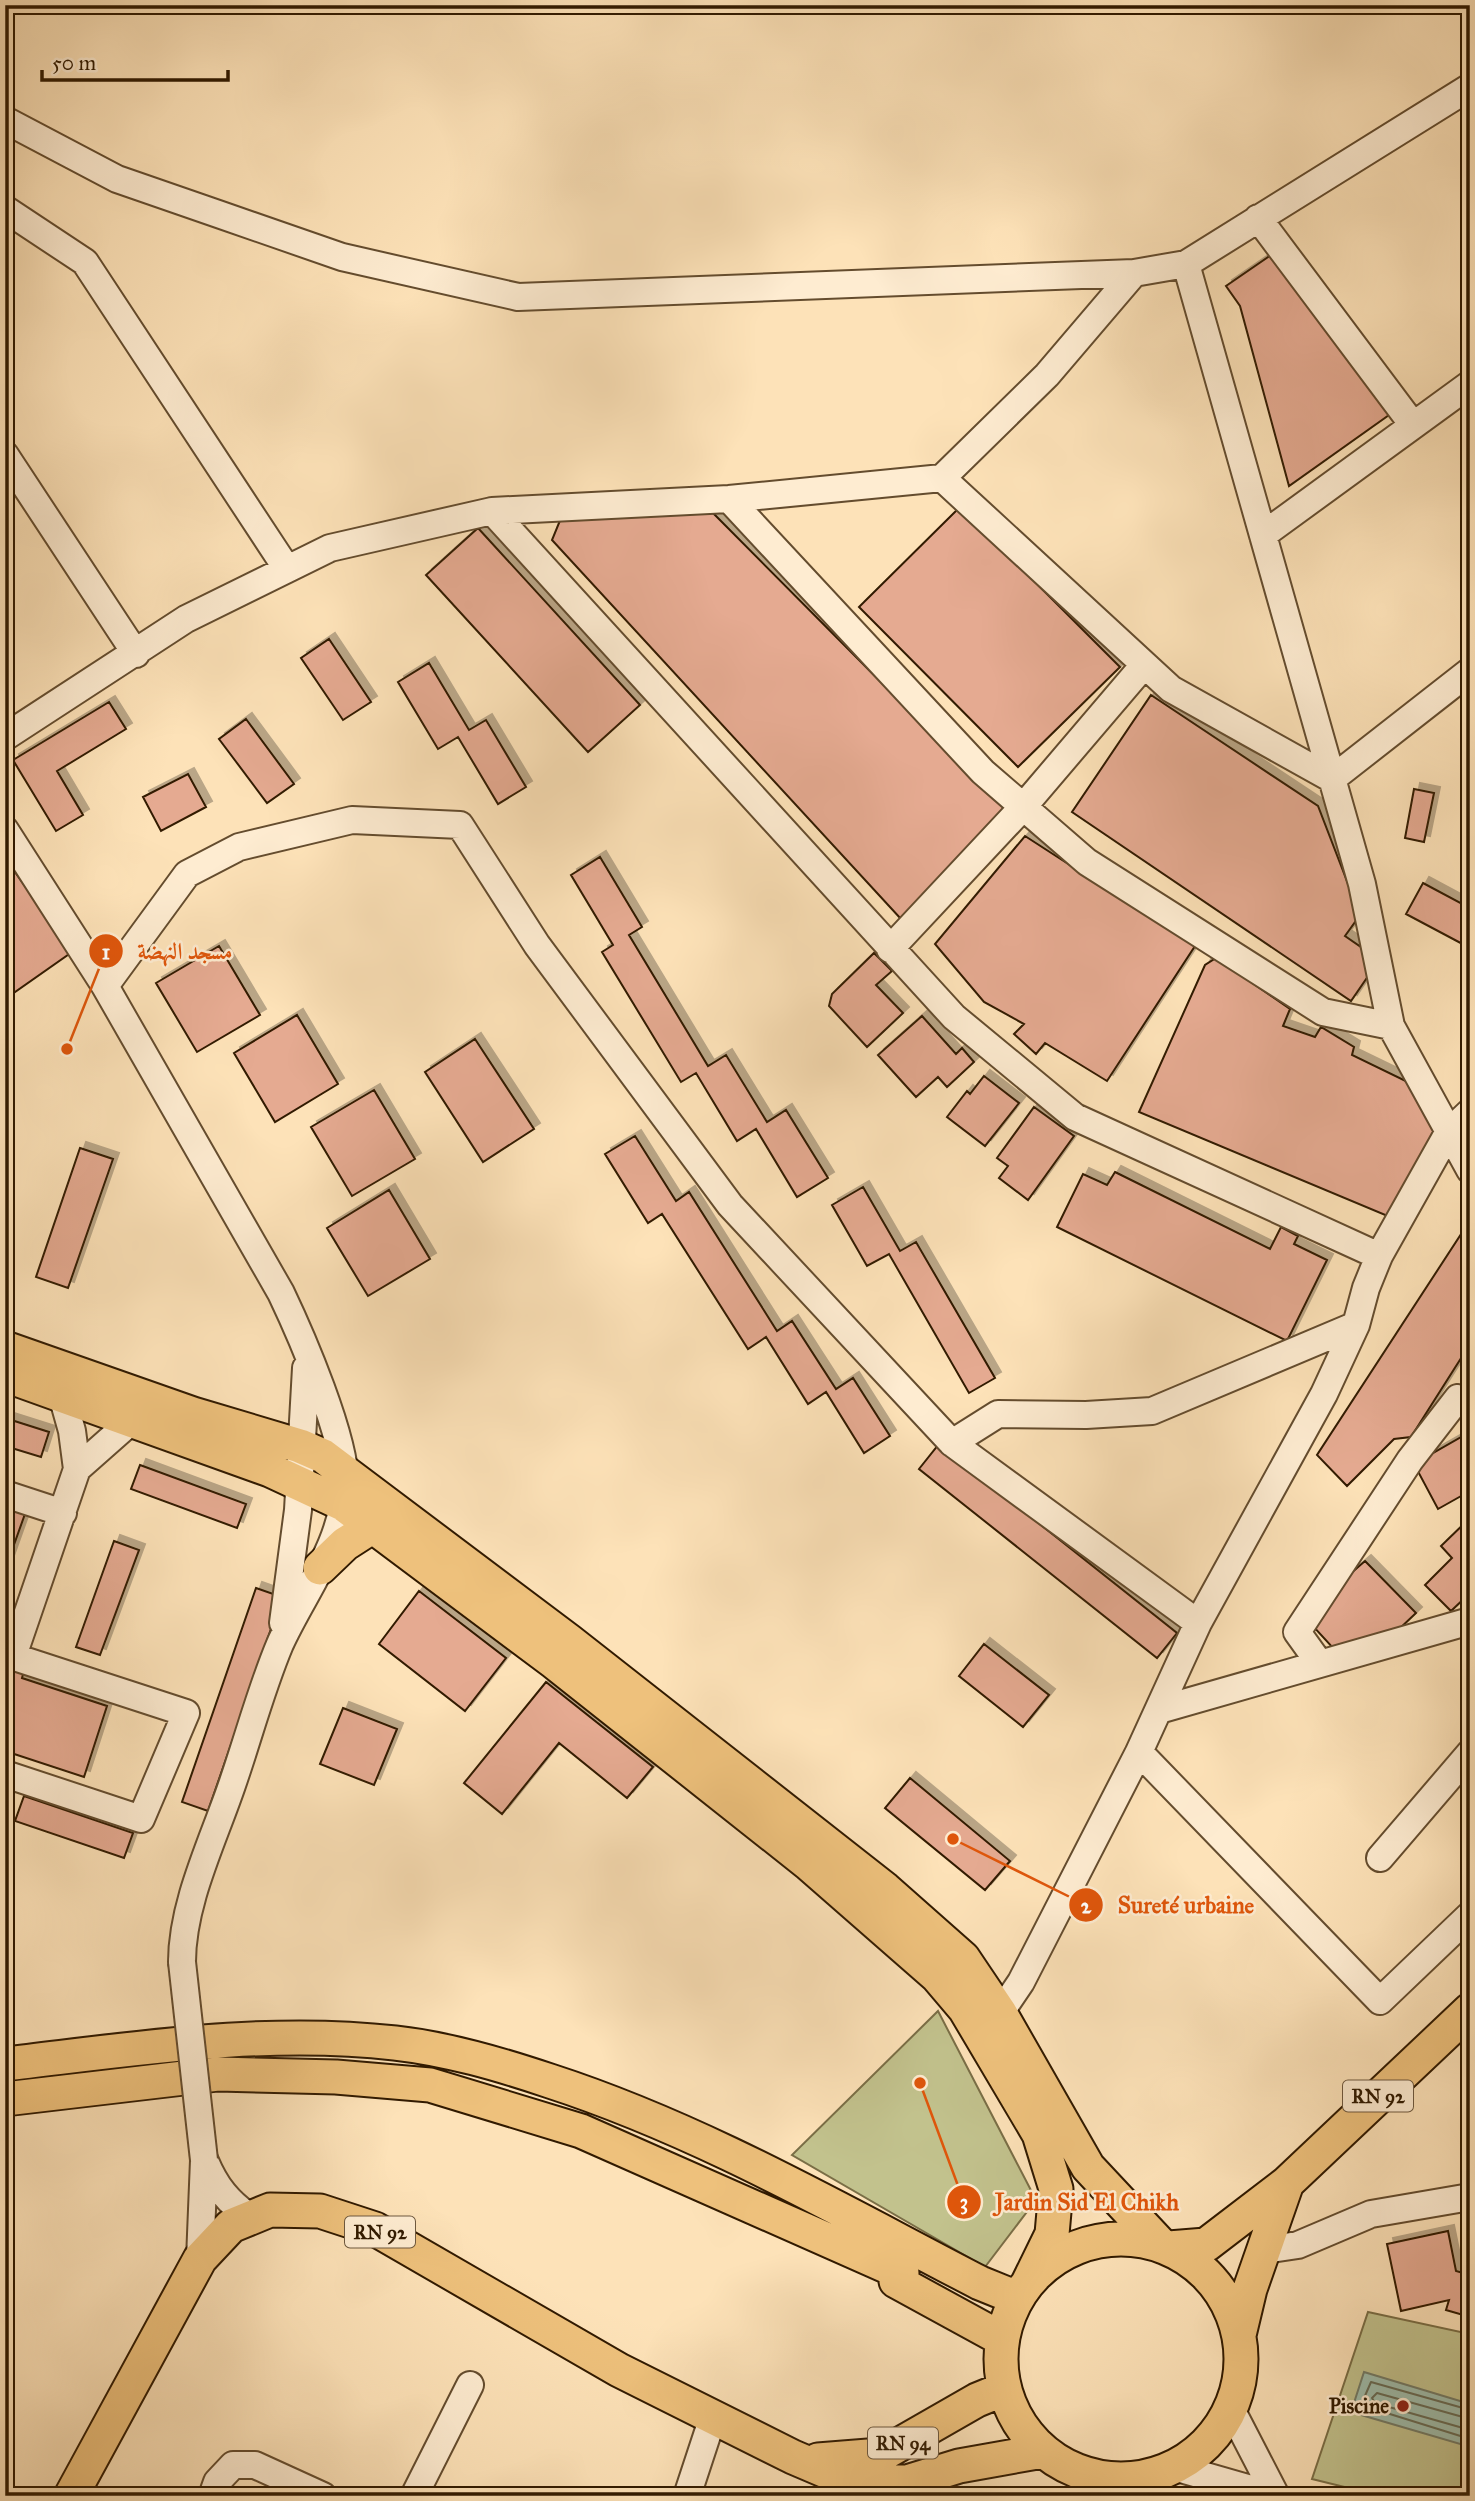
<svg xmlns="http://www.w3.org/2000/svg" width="1475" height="2501" font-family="'IM FELL Great Primer',Amiri,serif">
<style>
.green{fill:#c2c28d;stroke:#7a6e46;stroke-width:2}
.water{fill:#9fbead;stroke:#737c68;stroke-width:2}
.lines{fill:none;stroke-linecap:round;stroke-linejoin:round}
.shore{stroke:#686c56;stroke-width:2}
.building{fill:#e5aa91;stroke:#311a00;stroke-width:2;filter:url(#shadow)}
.minor-casing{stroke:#644c2e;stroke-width:30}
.major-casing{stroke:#311a00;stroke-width:37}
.minor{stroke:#feecd1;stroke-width:26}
.major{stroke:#eec17c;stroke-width:33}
.minor-bridge-casing{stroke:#644c2e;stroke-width:30;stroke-linecap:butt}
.minor-bridge{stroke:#feecd1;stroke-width:26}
.poi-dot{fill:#8f2418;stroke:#feecd1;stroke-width:2.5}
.labels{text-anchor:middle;stroke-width:5;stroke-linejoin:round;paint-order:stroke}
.shield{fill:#feecd1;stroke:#6e593f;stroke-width:2}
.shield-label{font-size:19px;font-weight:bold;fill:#311a00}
.poi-label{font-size:21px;font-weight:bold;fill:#311a00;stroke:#feecd1;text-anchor:end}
.leader{fill:none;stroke:#df560b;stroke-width:2.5}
.callout-dot{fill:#df560b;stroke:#feecd1;stroke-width:2.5}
.mark-label{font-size:21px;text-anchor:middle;font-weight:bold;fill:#fff}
.callout-label{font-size:23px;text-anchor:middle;font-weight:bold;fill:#df560b;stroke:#feecd1;stroke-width:5;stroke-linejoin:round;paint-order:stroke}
</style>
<defs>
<filter id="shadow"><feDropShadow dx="6" dy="-6" stdDeviation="0" flood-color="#0004"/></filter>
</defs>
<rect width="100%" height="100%" fill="#fde2b8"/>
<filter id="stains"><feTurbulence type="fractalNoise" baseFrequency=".00286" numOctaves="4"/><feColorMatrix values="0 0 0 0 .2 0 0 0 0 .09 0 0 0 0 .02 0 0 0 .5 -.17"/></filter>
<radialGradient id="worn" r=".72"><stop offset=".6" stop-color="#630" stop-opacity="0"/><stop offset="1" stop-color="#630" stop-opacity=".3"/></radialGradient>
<path class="green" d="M 938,2011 L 1036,2200 L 985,2267 L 792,2155 Z
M 1368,2312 L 1470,2334 L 1470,2496 L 1381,2496 L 1312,2479 Z"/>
<path class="water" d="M 1364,2372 L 1470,2404 L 1467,2446 L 1351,2412 Z"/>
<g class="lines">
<path class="shore" d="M 1470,2410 L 1371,2382 L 1361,2405 L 1470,2439
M 1470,2419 L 1377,2393 L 1372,2398 L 1375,2403 L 1470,2430"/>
</g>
<path class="building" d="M 1274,253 L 1389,415 L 1289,486 L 1240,306 L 1226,286 Z
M 960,507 L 1120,667 L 1018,767 L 859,607 Z
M 711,511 L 1008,810 L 901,919 L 552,540 L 561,518 Z
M 478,528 L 640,705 L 588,752 L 426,575 Z
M 329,639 L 371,702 L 343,720 L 301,658 Z
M 429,663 L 469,730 L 486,720 L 526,787 L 498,804 L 458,737 L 438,749 L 398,682 Z
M 1151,695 L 1318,806 L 1360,915 L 1345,936 L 1368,952 L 1375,966 L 1351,1001 L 1072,812 Z
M 109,702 L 126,729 L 57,771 L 83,815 L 56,831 L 13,760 Z
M 246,719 L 294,784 L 267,803 L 219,739 Z
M 188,774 L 206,807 L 161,831 L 143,797 Z
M 1414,789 L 1434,793 L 1424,842 L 1405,838 Z
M 1025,836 L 1195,946 L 1107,1081 L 1045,1043 L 1036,1054 L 1014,1034 L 1024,1024 L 984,1002 L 935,944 Z
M 600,857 L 642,927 L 629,935 L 708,1066 L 726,1055 L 767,1122 L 786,1110 L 828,1178 L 797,1197 L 756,1129 L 737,1141 L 696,1073 L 681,1082 L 602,952 L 613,945 L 571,875 Z
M 5,858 L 72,952 L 5,999 Z
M 1423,883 L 1470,908 L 1470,948 L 1406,914 Z
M 219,946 L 260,1015 L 197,1052 L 156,983 Z
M 874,953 L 892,971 L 876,985 L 903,1013 L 867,1047 L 829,1006 L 832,994 Z
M 1216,958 L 1290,1009 L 1283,1026 L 1315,1037 L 1321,1027 L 1354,1047 L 1352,1055 L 1414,1085 L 1436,1136 L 1390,1217 L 1139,1112 L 1205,965 Z
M 1470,1012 L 1470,1031 L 1462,1027 Z
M 297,1015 L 338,1084 L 275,1122 L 234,1053 Z
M 922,1016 L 956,1054 L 962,1048 L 974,1062 L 947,1087 L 938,1077 L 916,1097 L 878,1055 Z
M 475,1039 L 534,1129 L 483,1162 L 425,1072 Z
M 984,1076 L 1019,1103 L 985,1146 L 947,1117 L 967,1091 L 970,1094 Z
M 374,1090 L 415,1159 L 352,1196 L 311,1127 Z
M 1034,1107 L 1074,1136 L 1028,1200 L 999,1178 L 1008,1166 L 997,1158 Z
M 635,1136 L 676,1201 L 689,1192 L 777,1331 L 792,1321 L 836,1389 L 853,1378 L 890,1436 L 864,1453 L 826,1392 L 808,1404 L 766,1337 L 748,1349 L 662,1214 L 648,1223 L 605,1154 Z
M 80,1148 L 113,1159 L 68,1288 L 36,1277 Z
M 1115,1172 L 1270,1249 L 1281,1227 L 1298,1236 L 1294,1244 L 1327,1260 L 1287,1341 L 1057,1227 L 1083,1174 L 1107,1185 Z
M 863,1187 L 900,1251 L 916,1242 L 995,1378 L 969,1393 L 889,1254 L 867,1266 L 832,1205 Z
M 389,1190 L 430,1259 L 368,1296 L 327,1228 Z
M 1467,1225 L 1470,1226 L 1470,1344 L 1411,1437 L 1394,1439 L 1347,1486 L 1317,1455 Z
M 5,1418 L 49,1432 L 41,1457 L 5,1446 Z
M 1470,1432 L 1470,1491 L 1438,1509 L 1414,1464 Z
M 939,1444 L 1177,1633 L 1157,1658 L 919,1469 Z
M 140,1465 L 246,1504 L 237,1528 L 131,1489 Z
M 5,1503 L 26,1511 L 5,1570 Z
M 1470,1518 L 1470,1593 L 1451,1611 L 1425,1585 L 1452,1558 L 1441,1546 Z
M 114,1541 L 139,1550 L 100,1655 L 76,1647 Z
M 1365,1561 L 1416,1613 L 1396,1632 L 1333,1648 L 1311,1624 L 1342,1581 Z
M 256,1588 L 282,1597 L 208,1811 L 182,1802 Z
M 419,1591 L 506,1658 L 465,1711 L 379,1644 Z
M 984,1644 L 1049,1695 L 1023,1727 L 959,1676 Z
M 5,1660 L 25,1667 L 22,1678 L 107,1706 L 84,1777 L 5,1751 Z
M 546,1682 L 653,1767 L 627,1798 L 559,1743 L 502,1814 L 464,1783 Z
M 343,1708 L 397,1729 L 374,1785 L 320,1764 Z
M 910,1778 L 1010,1861 L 985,1890 L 885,1808 Z
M 24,1796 L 133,1833 L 124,1858 L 15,1821 Z
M 1448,2231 L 1456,2271 L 1470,2275 L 1470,2317 L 1446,2310 L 1449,2300 L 1401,2311 L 1387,2244 Z"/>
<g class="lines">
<defs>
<path id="minor" d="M 5,120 L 117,179 L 221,215 L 342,257 L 518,297 L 1134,273
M 5,209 L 85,262 L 287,569
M 1258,218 L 1413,425
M 1186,264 L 1362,884 L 1391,1026 L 1470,1170
M 5,455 L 136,654
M 942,478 L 1171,689 L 1332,779 L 1470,671
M 729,499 L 983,772 L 1087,862 L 1323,1012 L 1391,1026
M 492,511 L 954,1017 L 1075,1117 L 1379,1256
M 1263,535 L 1470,384
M 5,737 L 186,619 L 330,548 L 492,511 L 729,499 L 942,478 L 1047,375 L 1134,273 L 1186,264 L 1470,87
M 5,830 L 105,986 L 281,1293 C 302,1337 345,1437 345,1483 C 345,1542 303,1593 280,1644 C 261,1689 248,1739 232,1785 C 213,1841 182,1903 182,1962
M 890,949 L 1023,807 L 1144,665
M 105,986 L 187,874 L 239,847 L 352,820 L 460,825 L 537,945 L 730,1205 L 952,1443 L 1198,1623
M 952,1443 L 998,1414 L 1086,1415 L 1152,1411 L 1356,1325
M 77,1469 L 137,1416 L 141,1408
M 5,1494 L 63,1513
M 283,1623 L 298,1510 L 306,1368
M 5,1654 L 186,1713 L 141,1819 L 5,1774
M 13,1656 L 77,1469 L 72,1431 L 58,1381
M 1320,1664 L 1297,1632 L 1410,1460 L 1458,1398
M 1159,1710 L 1470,1621
M 1139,1752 L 1380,2001 L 1470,1915
M 1380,1858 L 1470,1753
M 1000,2013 L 1021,1982 L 1139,1752 L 1198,1623 L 1324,1394 L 1356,1325 L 1366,1288 L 1379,1256 L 1448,1133 L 1470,1112
M 205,2161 C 216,2187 228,2202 251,2218
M 1264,2250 L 1298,2245 L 1371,2214 L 1470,2197
M 200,2259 L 204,2160
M 1231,2409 L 1276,2496
M 1174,2467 L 1275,2496
M 212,2496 L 217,2482 L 233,2465 L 255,2465 L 323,2496
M 414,2496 L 470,2385
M 687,2496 L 713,2417"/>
<path id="major" d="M 5,1348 L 193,1414 L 300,1446 L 323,1456 L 569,1641 L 885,1889 L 963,1958 L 1000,2013 L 1088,2167 L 1161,2245
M 5,1375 L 270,1470 L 343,1504 L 554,1662 L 809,1864 L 937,1976 L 965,2009 L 1039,2134 L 1056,2189 L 1052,2234 L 1028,2283
M 320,1568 L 345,1544 L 373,1526
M 5,2064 C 135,2049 265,2028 395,2043 C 448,2049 499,2064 550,2081 C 701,2130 839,2210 980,2283 L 1017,2298
M 5,2099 L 218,2074 L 336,2077 L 430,2085 L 581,2131 L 902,2273 L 896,2281 L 1002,2339
M1001 2359a120 120 0 1 1 240 0a120 120 0 1 1-240 0Z
M 1169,2248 L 1206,2245 L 1287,2183 L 1470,2010
M 1239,2335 L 1250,2289 L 1287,2183
M 818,2460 L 881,2455 L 977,2400 L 1004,2389
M 71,2496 L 200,2259 L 231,2226 L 270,2210 L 320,2211 L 375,2229 L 619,2370 L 793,2457 L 847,2480 L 907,2482 L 959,2466 L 1043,2451"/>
</defs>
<use href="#minor" class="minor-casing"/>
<use href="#major" class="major-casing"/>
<use href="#minor" class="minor"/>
<use href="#major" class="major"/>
<defs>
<path id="minor-bridge" d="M 182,1962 L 204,2160"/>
</defs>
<use href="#minor-bridge" class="minor-bridge-casing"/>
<use href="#minor-bridge" class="minor-bridge"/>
</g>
<circle class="poi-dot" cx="1403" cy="2406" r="7"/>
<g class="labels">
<g class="shield">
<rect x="1343" y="2080.5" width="70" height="31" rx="5"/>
<rect x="345" y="2216.5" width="70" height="31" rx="5"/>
<rect x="868" y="2427.5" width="70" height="31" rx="5"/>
</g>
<g class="shield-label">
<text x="1378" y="2103">RN 92</text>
<text x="380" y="2239">RN 92</text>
<text x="903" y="2450">RN 94</text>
</g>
<g class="poi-label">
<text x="1389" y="2413">Piscine</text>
</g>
</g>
<path class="leader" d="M67 1049L106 951M953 1839L1086 1905M920 2083L964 2202"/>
<g class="callout-dot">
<circle cx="67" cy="1049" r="7"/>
<circle cx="953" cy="1839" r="7"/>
<circle cx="920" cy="2083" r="7"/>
<circle cx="106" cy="951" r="18"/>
<circle cx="1086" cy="1905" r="18"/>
<circle cx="964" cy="2202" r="18"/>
</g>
<g class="mark-label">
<text x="106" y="959">1</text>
<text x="1086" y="1913">2</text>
<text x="964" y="2209">3</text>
</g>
<g class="callout-label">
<text x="185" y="959">مسجد النهضة</text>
<text x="1186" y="1913">Sureté urbaine</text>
<text x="1087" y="2210">Jardin Sid El Chikh</text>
</g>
<rect width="1475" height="2501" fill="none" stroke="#fde2b8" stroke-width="28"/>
<rect x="7" y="7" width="1461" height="2487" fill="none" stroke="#311a00" stroke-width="3.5"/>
<rect x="14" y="14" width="1447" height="2473" fill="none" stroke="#311a00" stroke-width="2"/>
<path d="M42 70v10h186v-10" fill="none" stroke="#311a00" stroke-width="3.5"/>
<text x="52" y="70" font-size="21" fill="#311a00" stroke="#feecd1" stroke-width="5" paint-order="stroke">50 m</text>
<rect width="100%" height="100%" filter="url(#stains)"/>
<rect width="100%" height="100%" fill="url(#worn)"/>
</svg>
